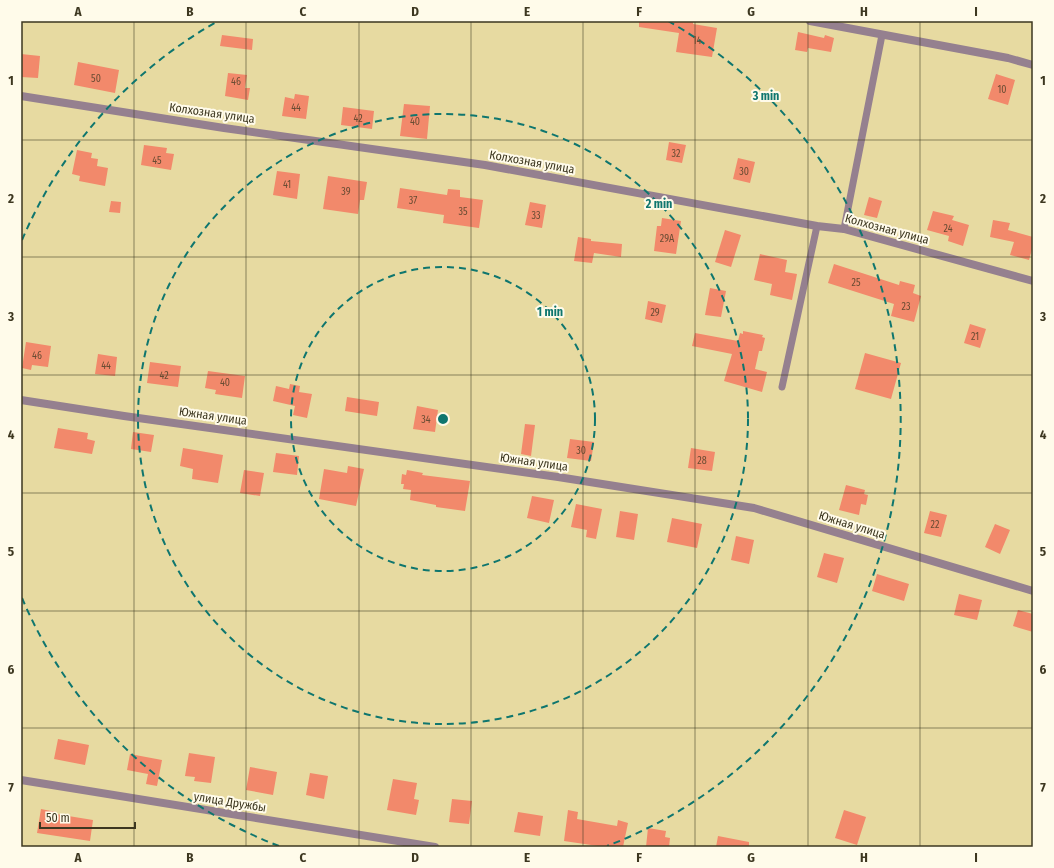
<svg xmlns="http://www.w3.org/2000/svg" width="1054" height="868" font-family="'Fira Sans Condensed',sans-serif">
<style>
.building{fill:#f2896b}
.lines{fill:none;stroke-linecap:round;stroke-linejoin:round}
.lane{stroke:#95808f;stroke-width:7}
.street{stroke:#95808f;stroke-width:8}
.grid{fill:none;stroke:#3d3720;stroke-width:1;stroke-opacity:0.55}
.ring{fill:none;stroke:#0f766e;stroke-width:2;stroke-dasharray:7 5}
.labels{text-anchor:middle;stroke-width:4;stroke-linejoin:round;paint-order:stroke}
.number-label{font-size:10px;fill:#6a4c33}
.street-label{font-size:12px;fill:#3d3720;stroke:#fffbea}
.centre{fill:#0f766e;stroke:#fffbea;stroke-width:2}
.ring-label{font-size:12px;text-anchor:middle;font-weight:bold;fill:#0f766e;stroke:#fffbea;stroke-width:4;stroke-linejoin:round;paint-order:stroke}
.neatline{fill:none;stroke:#3d3720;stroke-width:1.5}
.grid-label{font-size:13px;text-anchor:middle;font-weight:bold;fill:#3d3720}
</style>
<rect width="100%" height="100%" fill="#e7daa1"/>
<path class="building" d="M 639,21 L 693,21 L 693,24 L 717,28 L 712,57 L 676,52 L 679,33 L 639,27 Z
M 798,32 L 824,38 L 825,35 L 834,38 L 831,52 L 808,48 L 807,52 L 795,50 Z
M 222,35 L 253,39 L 252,50 L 220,46 Z
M 21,54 L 40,56 L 38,78 L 21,77 Z
M 78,62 L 119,70 L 115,93 L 74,85 Z
M 228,73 L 247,75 L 245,88 L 250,88 L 248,100 L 225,96 Z
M 996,74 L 1015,80 L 1008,105 L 988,99 Z
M 295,94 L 309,96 L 306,119 L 282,116 L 285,97 L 294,99 Z
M 404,104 L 430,106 L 427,139 L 400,136 Z
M 343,107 L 374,111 L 372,129 L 341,125 Z
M 669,142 L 686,145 L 682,163 L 666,160 Z
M 144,145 L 167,148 L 166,153 L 174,154 L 171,170 L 141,165 Z
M 77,150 L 92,153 L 91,158 L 98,159 L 97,166 L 108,168 L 105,186 L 79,181 L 80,176 L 72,174 Z
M 738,158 L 755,162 L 750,183 L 733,179 Z
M 277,171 L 300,174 L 297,199 L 273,195 Z
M 328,176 L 367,182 L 364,200 L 360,200 L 358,214 L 323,209 Z
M 400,188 L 447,195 L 448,189 L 460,190 L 460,197 L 483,200 L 479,228 L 443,223 L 444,215 L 397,208 Z
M 869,197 L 882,201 L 877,218 L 864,215 Z
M 111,201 L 121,202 L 120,213 L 109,212 Z
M 530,202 L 546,205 L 542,228 L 525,225 Z
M 933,211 L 954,216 L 952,220 L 969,225 L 963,246 L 948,241 L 949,236 L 927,230 Z
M 662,218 L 681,221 L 676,254 L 654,251 L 657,226 L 661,226 Z
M 993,220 L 1010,223 L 1008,230 L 1033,237 L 1033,246 L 1029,260 L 1010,255 L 1014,242 L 990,237 Z
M 725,230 L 741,235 L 731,267 L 715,262 Z
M 578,237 L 591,239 L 591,241 L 622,244 L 621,257 L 594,253 L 592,263 L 574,261 Z
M 760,254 L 787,260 L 785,272 L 797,274 L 792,300 L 770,295 L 772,284 L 754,280 Z
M 834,264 L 899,285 L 900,281 L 915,285 L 913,293 L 921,296 L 914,322 L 891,316 L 894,304 L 828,283 Z
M 710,288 L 726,291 L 721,317 L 705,315 Z
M 648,301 L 666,305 L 662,323 L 645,319 Z
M 970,324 L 986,329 L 980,348 L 964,343 Z
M 743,331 L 763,335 L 762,337 L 765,338 L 762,351 L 759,351 L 755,369 L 767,372 L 762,392 L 724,381 L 732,354 L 692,346 L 695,333 L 738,341 L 740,333 L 743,334 Z
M 26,342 L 51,346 L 48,367 L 32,365 L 31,370 L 22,368 Z
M 865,353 L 901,363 L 891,399 L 855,389 Z
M 98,354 L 117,357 L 115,376 L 95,374 Z
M 150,362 L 181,366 L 178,387 L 147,383 Z
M 208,371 L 245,376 L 242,398 L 215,394 L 216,390 L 205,388 Z
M 290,384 L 300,386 L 299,392 L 312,394 L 307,418 L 293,415 L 295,406 L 273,401 L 276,386 L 289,389 Z
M 347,397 L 379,402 L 377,416 L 345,411 Z
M 417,406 L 438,410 L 435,432 L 413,429 Z
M 525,424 L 535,425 L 531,456 L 521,454 Z
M 58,428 L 88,433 L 87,439 L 95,441 L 92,454 L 54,448 Z
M 133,432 L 154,435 L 151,452 L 131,449 Z
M 570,439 L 594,442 L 591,461 L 567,458 Z
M 183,448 L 223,455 L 218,483 L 192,479 L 193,469 L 180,466 Z
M 691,448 L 715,452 L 712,471 L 688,468 Z
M 276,453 L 299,456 L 297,475 L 273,472 Z
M 348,466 L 364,469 L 356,506 L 319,499 L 324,469 L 347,473 Z
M 244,470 L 264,473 L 260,496 L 240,493 Z
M 407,470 L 423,473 L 422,475 L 470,481 L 465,511 L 436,507 L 436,505 L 410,500 L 411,490 L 403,489 L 404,484 L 401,484 L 402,474 L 406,475 Z
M 846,485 L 865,490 L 864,494 L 868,495 L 866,505 L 861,504 L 859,515 L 839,510 Z
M 532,496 L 554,500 L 549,523 L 527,518 Z
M 576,504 L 602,509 L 596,539 L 586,537 L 587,530 L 571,527 Z
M 620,511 L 638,514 L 634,540 L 616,537 Z
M 930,511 L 947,515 L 941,537 L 924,533 Z
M 672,518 L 702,524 L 697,548 L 667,542 Z
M 995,524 L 1010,530 L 1000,554 L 985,547 Z
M 736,536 L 754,540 L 749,564 L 731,560 Z
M 824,553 L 844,558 L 837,583 L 817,577 Z
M 877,574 L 909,584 L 904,601 L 872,591 Z
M 959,594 L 982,600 L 977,620 L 954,615 Z
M 1018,610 L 1033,614 L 1033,632 L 1013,626 Z
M 58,739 L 89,745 L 85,765 L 54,759 Z
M 189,753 L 215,757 L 211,783 L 194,781 L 195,777 L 185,776 Z
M 130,754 L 162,760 L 157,786 L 146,784 L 148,774 L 127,770 Z
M 250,767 L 277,772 L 273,795 L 246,790 Z
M 310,773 L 328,776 L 324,799 L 306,795 Z
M 393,779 L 417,783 L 414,799 L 419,800 L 416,815 L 387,810 Z
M 452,799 L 472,801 L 469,824 L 449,822 Z
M 41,809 L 56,812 L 56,814 L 93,820 L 90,841 L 37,833 Z
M 568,810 L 578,812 L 577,819 L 617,826 L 618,820 L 628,823 L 623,847 L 598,847 L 598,846 L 564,841 Z
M 844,810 L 866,817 L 857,845 L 835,838 Z
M 518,812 L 543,816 L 540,836 L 514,832 Z
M 648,828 L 666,831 L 665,837 L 670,838 L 669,847 L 646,847 Z
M 718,836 L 749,842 L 749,847 L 716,847 Z"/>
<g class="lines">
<path class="lane" d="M 844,229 L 882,35
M 782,387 L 817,226"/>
<path class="street" d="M 810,21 L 1008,58 L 1033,65
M 21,96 L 224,128 L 485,165 L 817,226 L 844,229 L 1033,281
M 21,400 L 124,416 L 558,477 L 754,508 L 1033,591
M 21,780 L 435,847"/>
</g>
<path class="grid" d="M 134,21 L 134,847M 246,21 L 246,847M 359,21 L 359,847M 471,21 L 471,847M 583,21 L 583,847M 695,21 L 695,847M 808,21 L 808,847M 920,21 L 920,847M 21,140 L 1033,140M 21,257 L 1033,257M 21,375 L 1033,375M 21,493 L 1033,493M 21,611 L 1033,611M 21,728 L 1033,728"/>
<g class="ring">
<circle cx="443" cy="419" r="152"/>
<circle cx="443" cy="419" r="305"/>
<path d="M279 846A457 457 0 0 1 22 598M22 240A457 457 0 0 1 218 21M668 21A457 457 0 0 1 607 846"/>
</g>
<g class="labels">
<g class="number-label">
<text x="697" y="44">14</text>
<text x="96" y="82">50</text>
<text x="236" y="85">46</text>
<text x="1002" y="93">10</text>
<text x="296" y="111">44</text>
<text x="358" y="122">42</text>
<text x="415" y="125">40</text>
<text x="676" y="157">32</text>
<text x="157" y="164">45</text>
<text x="744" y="175">30</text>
<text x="287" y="188">41</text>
<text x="346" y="195">39</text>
<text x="413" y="204">37</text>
<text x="463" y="215">35</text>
<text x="536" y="219">33</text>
<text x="948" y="232">24</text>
<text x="667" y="242">29А</text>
<text x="856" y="286">25</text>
<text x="906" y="310">23</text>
<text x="655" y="316">29</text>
<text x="975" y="340">21</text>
<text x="37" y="359">46</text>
<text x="106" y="369">44</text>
<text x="164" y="379">42</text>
<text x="225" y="386">40</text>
<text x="426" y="423">34</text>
<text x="581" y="454">30</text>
<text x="702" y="464">28</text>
<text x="935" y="528">22</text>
</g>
<g class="street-label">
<text transform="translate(212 113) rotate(8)" y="4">Колхозная улица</text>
<text transform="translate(532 162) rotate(10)" y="4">Колхозная улица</text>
<text transform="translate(887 229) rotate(15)" y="4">Колхозная улица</text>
<text transform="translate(213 416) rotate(8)" y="4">Южная улица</text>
<text transform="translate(534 462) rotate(8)" y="4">Южная улица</text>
<text transform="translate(852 525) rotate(17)" y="4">Южная улица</text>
<text transform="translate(230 802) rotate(9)" y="4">улица Дружбы</text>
</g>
</g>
<circle cx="443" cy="419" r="6" class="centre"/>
<g class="ring-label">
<text x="766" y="100">3 min</text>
<text x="659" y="208">2 min</text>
<text x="550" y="316">1 min</text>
</g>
<rect width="1054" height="868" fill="none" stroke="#fffbea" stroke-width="44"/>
<path d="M40 822v6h95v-6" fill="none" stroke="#3d3720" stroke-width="2"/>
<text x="46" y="822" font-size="12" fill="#3d3720" stroke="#fffbea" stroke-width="3" paint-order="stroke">50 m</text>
<rect x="22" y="22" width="1010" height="824" class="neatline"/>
<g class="grid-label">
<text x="78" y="16">A</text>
<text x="190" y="16">B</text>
<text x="303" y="16">C</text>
<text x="415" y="16">D</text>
<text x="527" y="16">E</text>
<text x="639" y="16">F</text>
<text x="751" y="16">G</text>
<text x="864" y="16">H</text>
<text x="976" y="16">I</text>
<text x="11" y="85">1</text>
<text x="1043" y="85">1</text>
<text x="11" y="203">2</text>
<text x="1043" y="203">2</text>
<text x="11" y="321">3</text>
<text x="1043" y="321">3</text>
<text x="11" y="439">4</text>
<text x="1043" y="439">4</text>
<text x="11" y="556">5</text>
<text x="1043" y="556">5</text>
<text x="11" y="674">6</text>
<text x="1043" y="674">6</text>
<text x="11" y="792">7</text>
<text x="1043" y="792">7</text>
<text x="78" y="862">A</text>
<text x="190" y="862">B</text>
<text x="303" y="862">C</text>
<text x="415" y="862">D</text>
<text x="527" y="862">E</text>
<text x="639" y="862">F</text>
<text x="751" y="862">G</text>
<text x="864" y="862">H</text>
<text x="976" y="862">I</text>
</g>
</svg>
